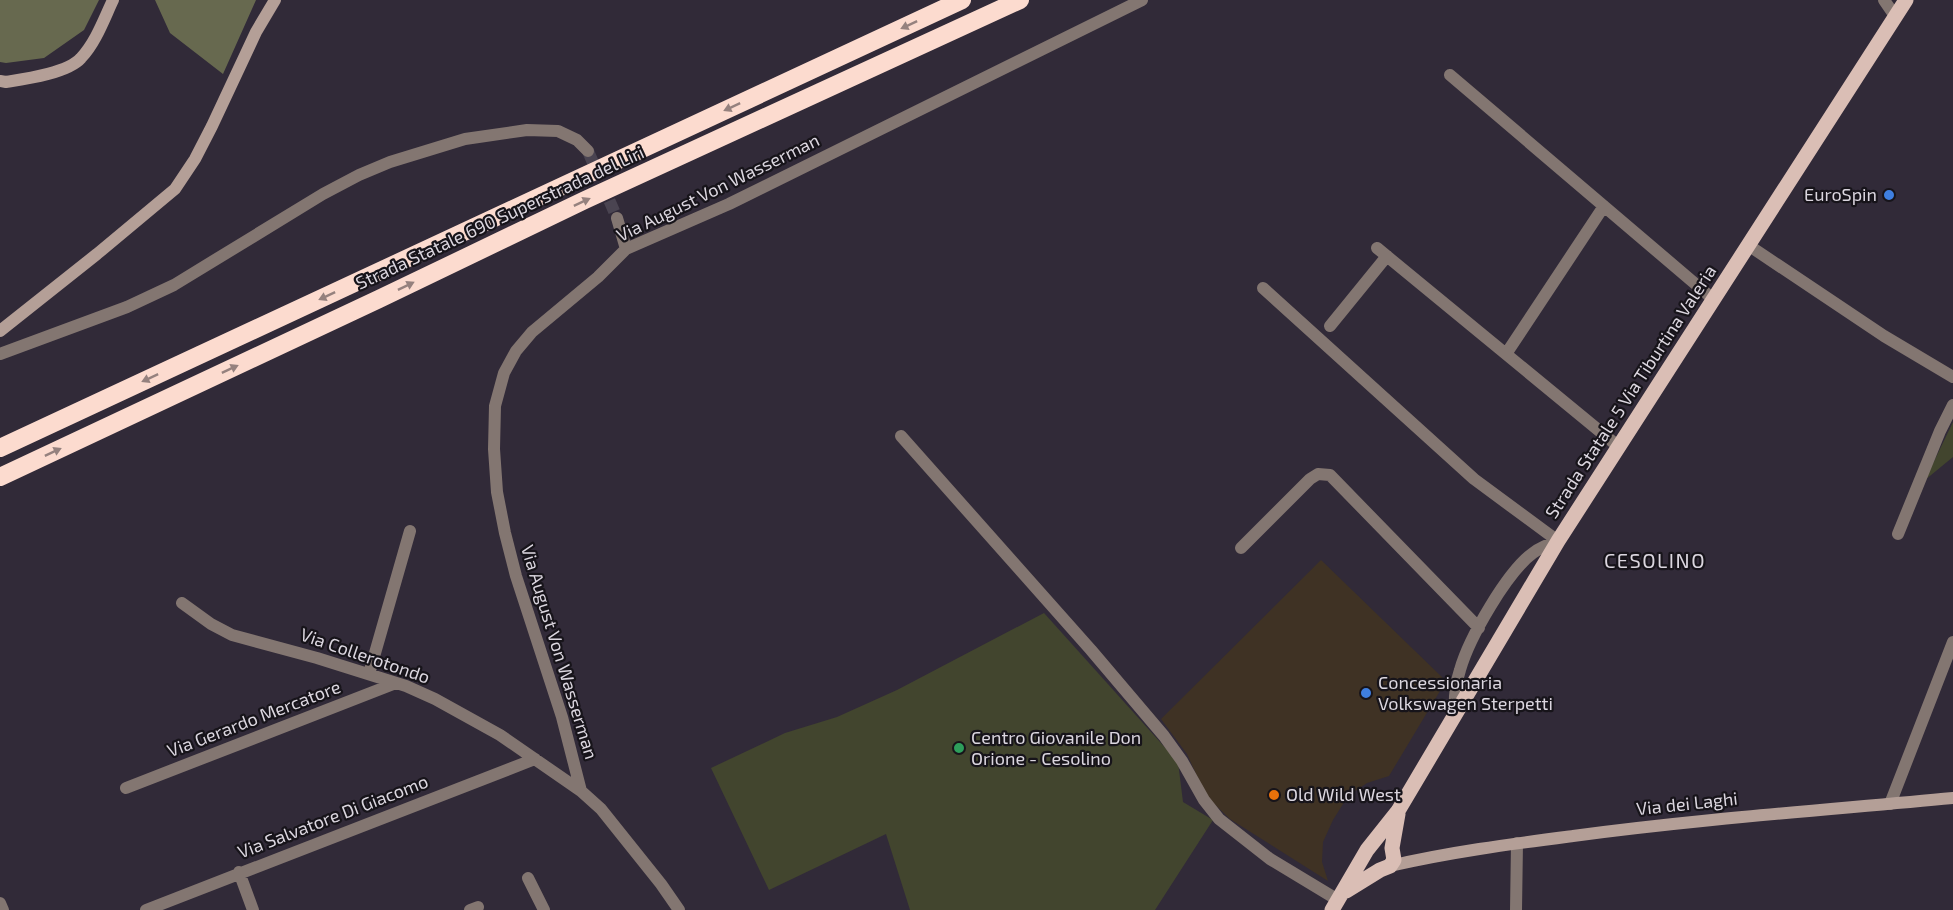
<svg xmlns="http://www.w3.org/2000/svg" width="1953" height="910" font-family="'Exo 2',sans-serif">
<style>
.commercial{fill:#3f3224}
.green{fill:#42452e}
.forest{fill:#67694f}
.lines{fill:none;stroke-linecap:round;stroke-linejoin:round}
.street-tunnel{stroke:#4a4451;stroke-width:12;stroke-dasharray:12 6;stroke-linecap:butt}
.street{stroke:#837671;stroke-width:12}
.secondary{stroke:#b49f97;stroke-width:12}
.primary{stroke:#dabeb5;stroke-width:15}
.highway{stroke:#fcdbcf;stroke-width:18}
.oneway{fill:#95817e}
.shop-dot{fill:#3f7fe0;stroke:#17141a;stroke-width:2}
.leisure-dot{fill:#2e9e5b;stroke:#17141a;stroke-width:2}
.food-dot{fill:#e8710a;stroke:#17141a;stroke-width:2}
.labels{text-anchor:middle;stroke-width:4.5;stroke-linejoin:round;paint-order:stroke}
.street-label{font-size:18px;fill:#dbd6df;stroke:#17141a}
.poi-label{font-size:18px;fill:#dbd6df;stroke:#17141a;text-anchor:start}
.neighbourhood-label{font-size:20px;letter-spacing:1.5px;fill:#dbd6df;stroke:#17141a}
</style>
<rect width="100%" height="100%" fill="#312a38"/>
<path class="commercial" d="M 1321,560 L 1446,681 L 1389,776 L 1367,783 L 1348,796 L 1333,820 L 1323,842 L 1322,862 L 1328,881 L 1230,819 L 1206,796 L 1187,754 L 1161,719 Z"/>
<path class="green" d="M 1953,422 L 1953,457 L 1925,480 Z
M 1044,613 L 1178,762 L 1183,802 L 1213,820 L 1155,910 L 910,910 L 886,834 L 769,890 L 711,768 L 785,733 L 837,717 L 897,690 Z"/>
<path class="forest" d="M 0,0 L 99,0 L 84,30 L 44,58 L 6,63 L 0,62 Z
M 155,0 L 256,0 L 223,74 L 170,33 Z"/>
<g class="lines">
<path class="street-tunnel" d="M 588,151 L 617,218"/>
<path class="street" d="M 1884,0 L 1895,16
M 1450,75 L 1713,299
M 617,218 L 626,249
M 1748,245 L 1884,336 L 1953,377
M 1377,248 L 1619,447
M 1263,288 L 1474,479 L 1558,541
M 1330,326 L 1387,256
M 0,354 L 127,307 L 174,285 L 323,194 L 359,175 L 390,162 L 465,139 L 527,130 L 558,131 L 577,140 L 588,151
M 1506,354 L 1604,206
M 901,436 L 1091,650 L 1164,736 L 1182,761 L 1204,800 L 1219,819 L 1270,859 L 1338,900
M 1898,534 L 1940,431 L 1953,405
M 1241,548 L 1310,479 L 1318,474 L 1330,475 L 1479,628
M 182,603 L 211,624 L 232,635 L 317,658 L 406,686 L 435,699 L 500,735 L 581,791 L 601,809 L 661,884 L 679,910
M 369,674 L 410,531
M 1455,716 C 1454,700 1455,685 1460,670 C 1469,638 1507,572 1533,553 C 1541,547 1549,544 1558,541
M 126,788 L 396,683
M 581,791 L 562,717 L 516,576 L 505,533 L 497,492 L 494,449 L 495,406 L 504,373 L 516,351 L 532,332 L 598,277 L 626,249 L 729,204 L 1142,0
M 1890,804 L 1953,642
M 239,872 L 253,910
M 528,878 L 544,910
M 0,903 L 3,910
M 146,910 L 535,759
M 470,910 L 478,907
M 1516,910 L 1517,843"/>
<path class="secondary" d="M 0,81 L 6,82 C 25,79 68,73 81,58 C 96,42 104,19 113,0
M 0,331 L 97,254 L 175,189 L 195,159 L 212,126 L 256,32 L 275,0
M 1390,866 C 1450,852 1512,844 1573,836 C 1700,819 1826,810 1953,798"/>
<path class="primary" d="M 1346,891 L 1380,870 L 1390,866 L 1394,860 L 1392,848 L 1398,814
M 1332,910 L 1367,850 L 1398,811 L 1558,541 L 1906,0"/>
<path class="highway" d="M 0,448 L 962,0
M 0,477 L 379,299 L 585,200 L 1020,0"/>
</g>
<defs><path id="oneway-solid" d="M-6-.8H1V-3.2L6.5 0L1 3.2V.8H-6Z" transform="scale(1.5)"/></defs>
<g class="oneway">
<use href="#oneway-solid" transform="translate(909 25) rotate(155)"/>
<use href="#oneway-solid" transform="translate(732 107) rotate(155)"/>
<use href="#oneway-solid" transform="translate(582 202) rotate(-25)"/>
<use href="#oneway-solid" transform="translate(406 286) rotate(-26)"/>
<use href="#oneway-solid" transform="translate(327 296) rotate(155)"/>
<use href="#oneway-solid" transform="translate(230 369) rotate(-25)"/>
<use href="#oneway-solid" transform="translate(150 378) rotate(155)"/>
<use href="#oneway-solid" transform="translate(53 452) rotate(-25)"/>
</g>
<g class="shop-dot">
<circle cx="1889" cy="195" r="6"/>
<circle cx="1366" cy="693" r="6"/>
</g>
<circle class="leisure-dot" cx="959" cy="748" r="6"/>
<circle class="food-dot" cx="1274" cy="795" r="6"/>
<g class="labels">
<g class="street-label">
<text transform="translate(718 188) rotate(-26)" y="6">Via August Von Wasserman</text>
<text transform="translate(500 218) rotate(-25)" y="6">Strada Statale 690 Superstrada del Liri</text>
<text transform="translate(1631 392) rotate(-57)" y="6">Strada Statale 5 Via Tiburtina Valeria</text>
<text transform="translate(559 652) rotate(73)" y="6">Via August Von Wasserman</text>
<text transform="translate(365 656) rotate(19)" y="6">Via Collerotondo</text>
<text transform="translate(254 719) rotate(-21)" y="6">Via Gerardo Mercatore</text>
<text transform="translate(1687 804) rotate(-6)" y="6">Via dei Laghi</text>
<text transform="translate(333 817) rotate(-21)" y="6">Via Salvatore Di Giacomo</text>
</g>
<g class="poi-label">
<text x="1877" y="201" text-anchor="end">EuroSpin</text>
<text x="1378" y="689">Concessionaria<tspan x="1378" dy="21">Volkswagen Sterpetti</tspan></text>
<text x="971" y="744">Centro Giovanile Don<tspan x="971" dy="21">Orione - Cesolino</tspan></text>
<text x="1286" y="801">Old Wild West</text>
</g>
<g class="neighbourhood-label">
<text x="1655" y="568">CESOLINO</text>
</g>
</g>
</svg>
